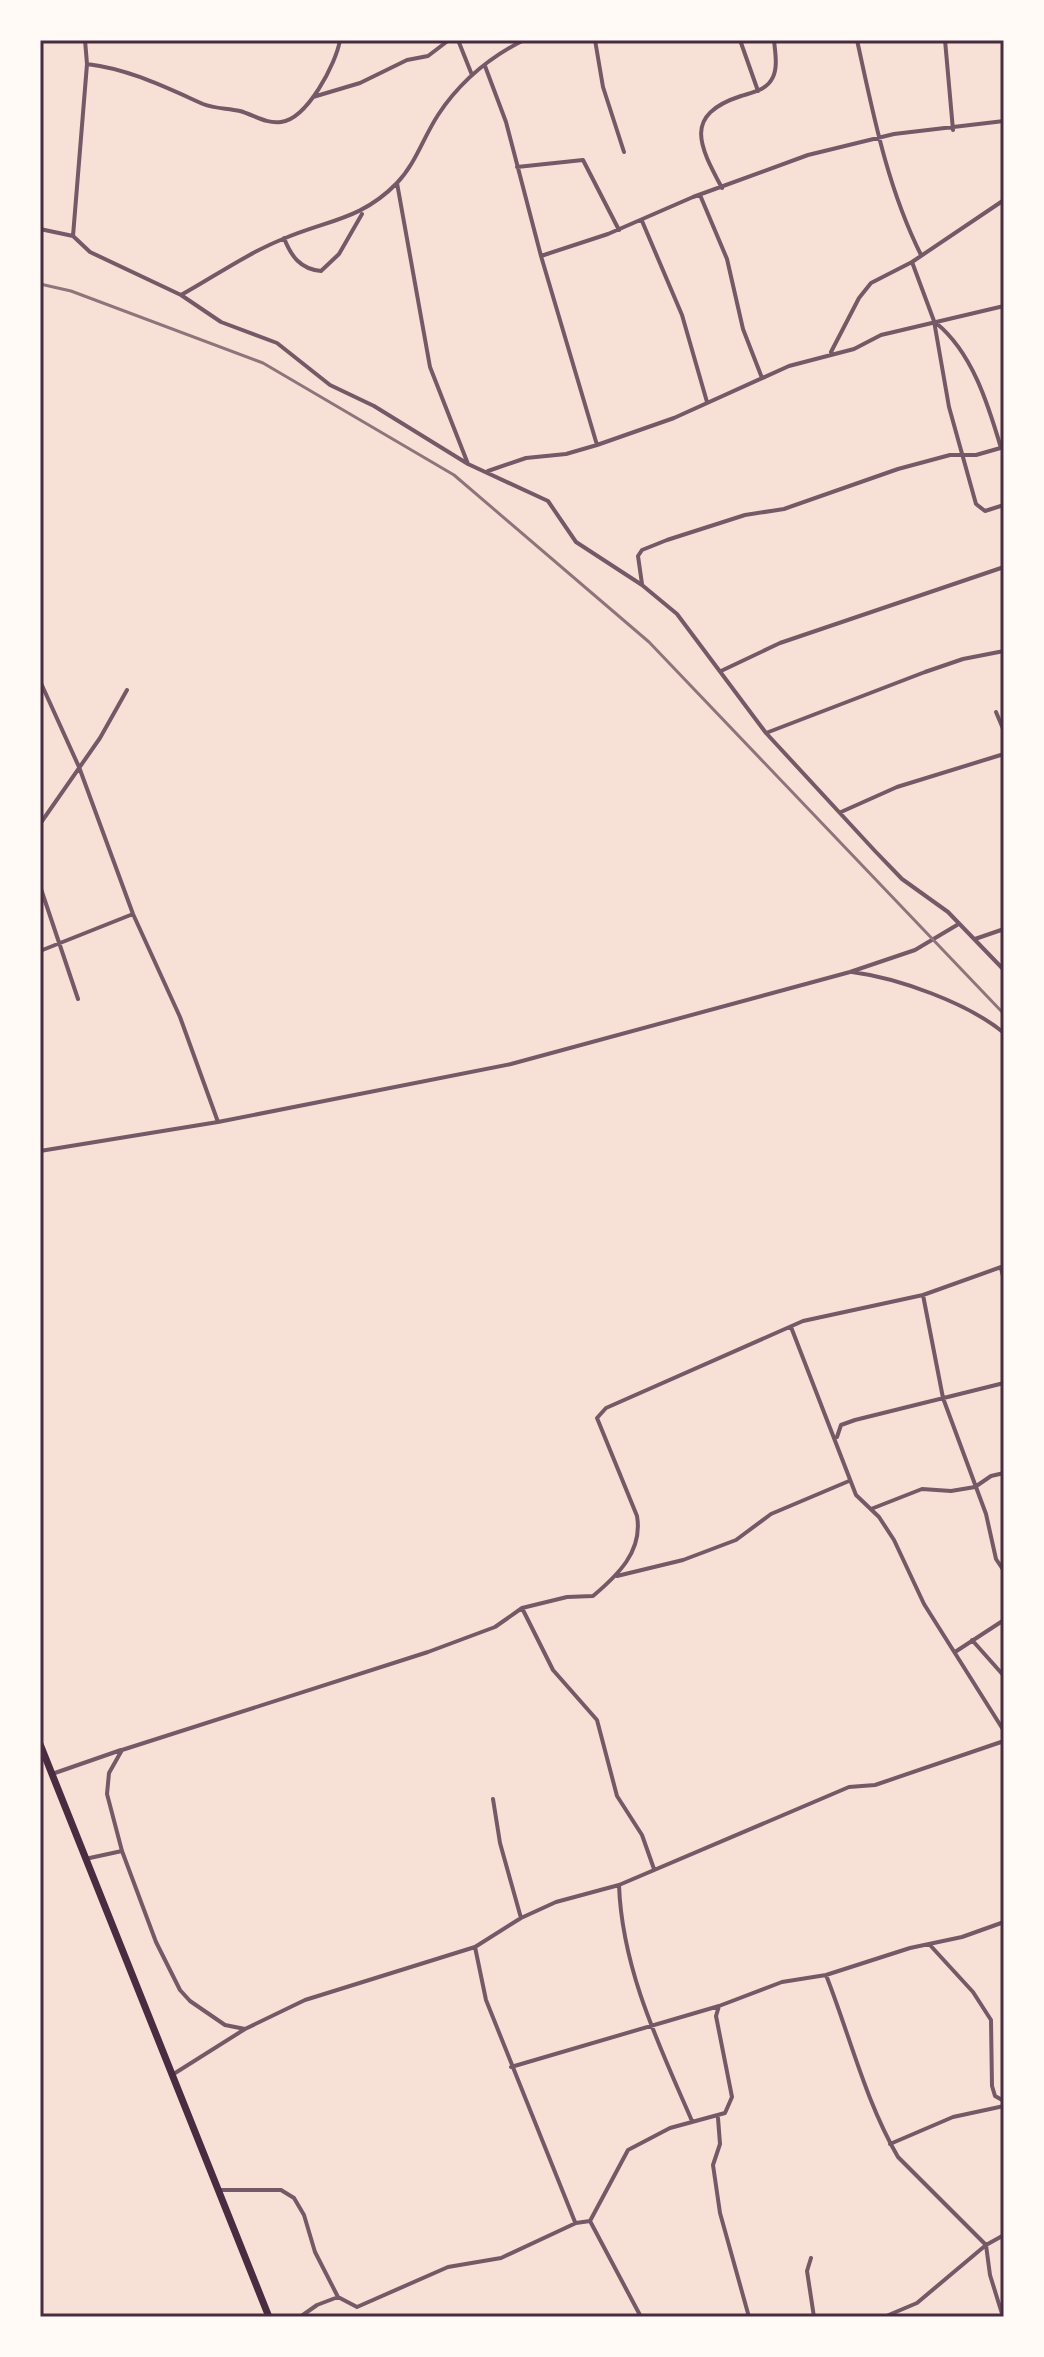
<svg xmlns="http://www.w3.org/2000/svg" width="1044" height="2357" font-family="'Asap Condensed',sans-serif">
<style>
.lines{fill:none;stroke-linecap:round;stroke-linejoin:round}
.minor{stroke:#755966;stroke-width:4}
.trunk{stroke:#4a2c40;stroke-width:7}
.rail{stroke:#8f747c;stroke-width:3}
.neatline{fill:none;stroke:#4a2c40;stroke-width:3}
</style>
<rect width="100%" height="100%" fill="#f7e1d7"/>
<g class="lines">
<path class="minor" d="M 458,40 L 472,75
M 595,40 L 603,87 L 624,152
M 740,40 L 758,91
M 857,40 C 873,113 887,187 921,255
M 945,40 L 953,130
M 87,64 C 129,69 165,87 203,104 C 215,109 228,108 240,111 C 254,115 266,124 281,122 C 307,119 336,64 340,40
M 485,66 L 506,122 L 541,256 L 597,445
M 313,97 L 360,83 L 407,60 L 428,56 L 449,40
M 517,167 L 583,160 L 619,230
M 397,183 L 430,367 L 468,464
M 722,188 C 699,145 683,115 741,96 C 754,92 767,90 773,77 C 778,66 775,52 774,40
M 700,195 L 727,259 L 743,329 L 762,378
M 642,221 L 682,315 L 707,402
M 40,229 L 73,236 L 90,252 L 181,295 L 221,322 L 277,343 L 330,385 L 374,406 L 468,464 L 548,501 L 576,542 L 642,585 L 677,614 L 766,733 L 875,851 L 902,879 L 948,912 L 1004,970
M 73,236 L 87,64 L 85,40
M 284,238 C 291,256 300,269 321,271 L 339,254 L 362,214
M 541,256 L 608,234 L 693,197 L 808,155 L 894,134 L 1004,121
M 912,262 L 934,321 L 949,407 L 976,504 L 985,511 L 1004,505
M 181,295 C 215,276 248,253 283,239 C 327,220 361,220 397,183 C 416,163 423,138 438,115 C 459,83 490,57 524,40
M 936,323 C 972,352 988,404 1001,448
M 831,352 L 859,298 L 871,283 L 912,262 L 1004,200
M 488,471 L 526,458 L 566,454 L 597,445 L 674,418 L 789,366 L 854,349 L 881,335 L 1004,306
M 642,584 L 638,556 L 642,550 L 667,540 L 745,515 L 784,509 L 898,469 L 950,455 L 976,455 L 1004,447
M 721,671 L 780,643 L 1004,567
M 40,681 L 79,767 L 133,914 L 180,1017 L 218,1122
M 996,712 L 1004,731
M 766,733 L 925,672 L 963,659 L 1004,651
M 841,812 L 897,787 L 1004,754
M 40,824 L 100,738 L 127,690
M 40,867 L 40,872
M 40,886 L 78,999
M 975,939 L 1004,929
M 40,951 L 133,914
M 852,972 C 898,978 968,1003 1004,1033
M 40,1151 L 218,1122 L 511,1064 L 850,972 L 915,950 L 957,925
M 1004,1266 L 923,1295 L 803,1321 L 606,1408 L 597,1418 L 637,1516 C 643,1551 618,1575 593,1596 L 567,1597 L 522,1608 L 495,1627 L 428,1652 L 122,1750 L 109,1773 L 107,1794 L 122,1851 L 156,1942 L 180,1990 L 190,2001 L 225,2025 L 245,2029 L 305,2000 L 475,1947 L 521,1918 L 556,1902 L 619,1885 L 849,1787 L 875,1785 L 1004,1741
M 1001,1268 L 1004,1280
M 923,1295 L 943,1398 L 986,1514 L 996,1559 L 1004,1571
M 791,1327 L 856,1495 L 879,1517 L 894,1540 L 924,1604 L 1004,1731
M 837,1437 L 841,1425 L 855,1420 L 1004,1383
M 871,1509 L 922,1489 L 951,1491 L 975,1487 L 991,1476 L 1004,1473
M 617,1576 L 683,1560 L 736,1540 L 771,1514 L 849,1481
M 522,1608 L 553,1670 L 597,1720 L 617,1796 L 642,1835 L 654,1869
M 972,1640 L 1004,1676
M 955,1652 L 1004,1620
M 52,1774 L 121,1750
M 493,1799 L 500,1843 L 521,1918
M 85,1859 L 122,1851
M 619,1885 C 622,1969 659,2045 692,2121
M 929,1944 L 973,1992 L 991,2020 L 992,2086 L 995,2096 L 1004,2101
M 475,1947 L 486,2000 L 575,2222
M 826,1975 C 850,2036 865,2100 898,2157 L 986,2245 L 990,2275 L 1003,2317
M 511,2067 L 719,2006
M 172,2075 L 245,2029
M 718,2118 L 720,2144 L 713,2165 L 720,2213 L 749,2317
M 890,2144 L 953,2117 L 1004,2106
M 220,2190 L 281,2190 L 294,2198 L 304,2215 L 315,2252 L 338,2297
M 590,2221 L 641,2317
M 811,2258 L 807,2271 L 814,2317
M 300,2317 L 317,2305 L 338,2297 L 357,2307 L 448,2267 L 501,2258 L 576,2223 L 590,2221 L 628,2150 L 670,2128 L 725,2113 L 732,2097 L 716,2016 L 719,2006 L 782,1982 L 826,1975 L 910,1948 L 962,1937 L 1004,1922
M 884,2317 L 917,2303 L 986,2245 L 1004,2235"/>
<path class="trunk" d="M 40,1744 L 269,2317"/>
<path class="rail" d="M 40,284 L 71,291 L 263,363 L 454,475 L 649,642 L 1004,1014"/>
</g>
<rect width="1044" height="2357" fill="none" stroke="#fffaf5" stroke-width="84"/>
<rect x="42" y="42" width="960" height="2273" class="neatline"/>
</svg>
